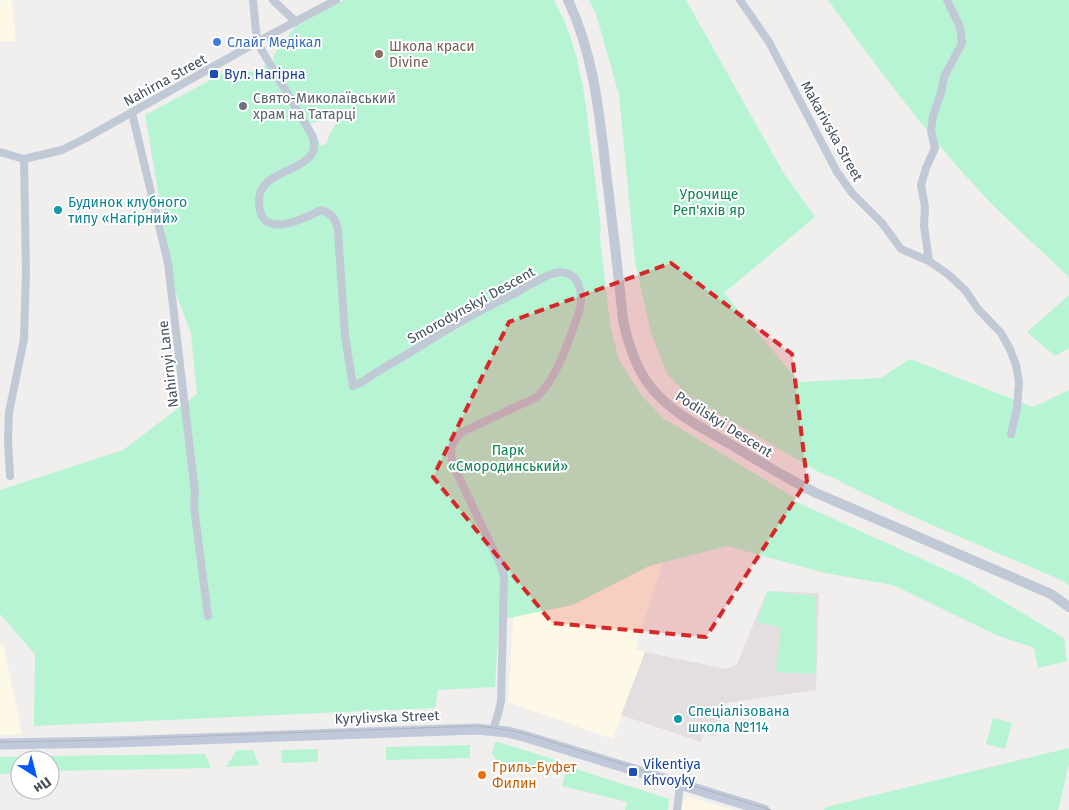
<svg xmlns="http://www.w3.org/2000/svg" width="1069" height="810" font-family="'Fira Sans',sans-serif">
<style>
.commercial{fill:#fef9e6}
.education{fill:#e3dfe0}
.green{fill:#b7f4d4;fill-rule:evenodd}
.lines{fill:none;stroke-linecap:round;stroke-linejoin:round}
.minor{stroke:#c0c9d5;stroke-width:8}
.tertiary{stroke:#c0c9d5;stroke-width:10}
.secondary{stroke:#bfc9da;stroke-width:11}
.tram{stroke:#b0b3ba;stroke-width:1}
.marked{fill:#d62828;fill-opacity:0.2;stroke:#d62828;stroke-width:4;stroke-dasharray:10 6;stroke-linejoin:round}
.shop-dot{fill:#3f7fe0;stroke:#fff;stroke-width:2}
.education-dot{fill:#8d6e63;stroke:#fff;stroke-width:2}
.transit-dot{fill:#1a4fb4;stroke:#fff;stroke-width:2}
.worship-dot{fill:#6b7280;stroke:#fff;stroke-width:2}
.culture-dot{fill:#0f9aa8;stroke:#fff;stroke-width:2}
.food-dot{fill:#e8710a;stroke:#fff;stroke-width:2}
.labels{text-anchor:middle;stroke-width:4;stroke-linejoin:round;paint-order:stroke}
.shop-label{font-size:14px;fill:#366cbe;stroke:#fff;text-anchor:start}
.education-label{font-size:14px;fill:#785e54;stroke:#fff;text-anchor:start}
.transit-label{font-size:14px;fill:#164399;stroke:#fff;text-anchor:start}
.street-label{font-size:14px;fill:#44505e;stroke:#fff}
.worship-label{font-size:14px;fill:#5b616d;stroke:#fff;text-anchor:start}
.park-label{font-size:14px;fill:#0c8353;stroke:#fff}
.culture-label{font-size:14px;fill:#0d838f;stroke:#fff;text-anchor:start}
.food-label{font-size:14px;fill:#c56008;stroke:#fff;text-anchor:start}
</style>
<rect width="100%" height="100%" fill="#f1eeee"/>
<path class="commercial" d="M 0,0 L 12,0 L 16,41 L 0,42 Z
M 663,562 L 635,649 L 645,652 L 613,739 L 508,702 L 514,609 Z
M 0,643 L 3,644 L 22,734 L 0,735 Z
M 687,797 L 690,797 L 734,810 L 682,810 L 682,804 Z"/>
<path class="education" d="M 767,591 L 819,593 L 816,690 L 726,703 L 716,737 L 704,733 L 701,742 L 621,715 L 645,652 L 726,669 L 737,664 Z"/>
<path class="green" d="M 344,0 L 554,0 C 578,43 585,92 590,140 C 594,170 598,201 601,231 L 599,229 L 610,324 L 619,360 L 642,396 L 663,418 L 795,498 L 794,501 L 966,579 L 1064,638 L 1067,661 L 1038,668 L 1034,648 L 996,635 L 893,585 L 825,573 L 727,546 L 649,566 L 573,605 L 499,620 L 495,687 L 438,690 L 435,708 L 34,726 L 35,654 L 0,614 L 0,490 L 123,450 L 197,394 L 191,334 L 175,290 L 145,115 L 231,69 L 251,72 L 275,61 L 273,56 L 294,28 L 315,15 ZM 333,119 L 336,124 L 330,133 L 327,143 L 321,146 L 310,123 Z
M 589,0 L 686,0 L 783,172 L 815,217 L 724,293 L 799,382 L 881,378 L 910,359 L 1033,407 L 1069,390 L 1069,586 L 1063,581 C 985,547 905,516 830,476 L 824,475 L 690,397 L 667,374 L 651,333 L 635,262 L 619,95 L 596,14 Z
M 828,0 L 1069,0 L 1069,277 C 1041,250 1011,224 984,196 C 927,135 877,67 828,0 Z
M 1069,295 L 1069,348 L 1055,356 L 1027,332 Z
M 767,591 L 816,596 L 815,674 L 776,672 L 781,628 L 757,622 Z
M 993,718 L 1012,723 L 1005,749 L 986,744 Z
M 495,741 L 556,760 L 551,774 L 498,763 L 492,753 Z
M 470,745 L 470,758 L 386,760 L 386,747 Z
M 1069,748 L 1069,764 L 1058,810 L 824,810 L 826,807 Z
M 318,749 L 318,762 L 282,763 L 281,750 Z
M 237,750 L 253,750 L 259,765 L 226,767 Z
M 205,754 L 211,768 L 50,771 L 50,760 L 48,760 L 49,756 Z
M 0,757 L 19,757 L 20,773 L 0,774 Z
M 567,766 L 669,799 L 668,810 L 625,810 L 627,802 L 562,786 Z"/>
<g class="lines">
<path class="minor" d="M 253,0 L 257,42 L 313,137 C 314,142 315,147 313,152 C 302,173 257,171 259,203 C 260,241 303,219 321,210 C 332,213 337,220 338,231 L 345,336 L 353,386 L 362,382 C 377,371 394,362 411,352 C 444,331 478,311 514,294 C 526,287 541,277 555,273 C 581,267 585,298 578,315 C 568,342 558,376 537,397 L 462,432 C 450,443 449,452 454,467 L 501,566 L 504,577 L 501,701 L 498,714 L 493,730
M 273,0 L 296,22
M 740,0 L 769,42 L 837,172 L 852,193 L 882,223 L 901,249 L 929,261 L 949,275 L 965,290 L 978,309 L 1001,333 L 1010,349 L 1016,365 L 1019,382 L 1017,408 L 1011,434
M 132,113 L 168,263 L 195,492 L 194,507 L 208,616
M 0,152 L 24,159 L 62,150 L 86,138 L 257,42 L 336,0
M 929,261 L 924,226 L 925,207 L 921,185 L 926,168 L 935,148 L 931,131 L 933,116 L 941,93 L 944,77 L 962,43 L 960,27 L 947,0
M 10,476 L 8,440 L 9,412 L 24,339 L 26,272 L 24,159
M 677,810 L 680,784"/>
<path class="tertiary" d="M 568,0 C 594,56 599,111 606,171 C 612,221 618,270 623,320 C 628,343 635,367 650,386 C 671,413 701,427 730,444 C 758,461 786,478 816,493 L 1051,594 L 1069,607"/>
<path class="secondary" d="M 0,744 L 114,742 L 476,729 L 508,732 L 527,737 L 764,810"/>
<path class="tram" d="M 0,742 L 98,740 L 475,726 L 495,728 L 523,733 L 771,810"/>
</g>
<path class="marked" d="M 671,263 L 792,354 L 807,481 L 706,637 L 552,623 L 433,477 L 509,322 Z"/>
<circle class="shop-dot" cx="217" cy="42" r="5"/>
<circle class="education-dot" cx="379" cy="54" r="5"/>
<g class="transit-dot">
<rect x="209" y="69" width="10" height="10" rx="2.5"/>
<rect x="628" y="767" width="10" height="10" rx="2.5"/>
</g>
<circle class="worship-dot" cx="243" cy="106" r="5"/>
<g class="culture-dot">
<circle cx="58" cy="210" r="5"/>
<circle cx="678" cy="719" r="5"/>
</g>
<circle class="food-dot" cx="482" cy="775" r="5"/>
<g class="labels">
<g class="shop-label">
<text x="227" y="47">Слайг Медікал</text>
</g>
<g class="education-label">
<text x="389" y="51">Школа краси<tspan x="389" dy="16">Divine</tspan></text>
</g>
<g class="transit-label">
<text x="224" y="79">Вул. Нагірна</text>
<text x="643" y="769">Vikentiya<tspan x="643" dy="16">Khvoyky</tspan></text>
</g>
<g class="street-label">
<text transform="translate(165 80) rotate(-29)" y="5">Nahirna Street</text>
<text transform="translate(832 131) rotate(61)" y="5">Makarivska Street</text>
<text transform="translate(471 305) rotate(-29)" y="5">Smorodynskyi Descent</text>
<text transform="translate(168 364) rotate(-97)" y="5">Nahirnyi Lane</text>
<text transform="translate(724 424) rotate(32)" y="5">Podilskyi Descent</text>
<text transform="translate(387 717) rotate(-2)" y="5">Kyrylivska Street</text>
</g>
<g class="worship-label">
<text x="253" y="103">Свято-Миколаївський<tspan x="253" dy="16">храм на Татарці</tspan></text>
</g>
<g class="park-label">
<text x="709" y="199">Урочище<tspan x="709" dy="16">Реп'яхів яр</tspan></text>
<text x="508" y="455">Парк<tspan x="508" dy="16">«Смородинський»</tspan></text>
</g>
<g class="culture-label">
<text x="68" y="207">Будинок клубного<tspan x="68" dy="16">типу «Нагірний»</tspan></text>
<text x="688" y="716">Спеціалізована<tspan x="688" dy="16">школа №114</tspan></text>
</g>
<g class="food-label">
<text x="492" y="772">Гриль-Буфет<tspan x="492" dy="16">Филин</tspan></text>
</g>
</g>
<g transform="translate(35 775) rotate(144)"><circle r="24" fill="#ffffff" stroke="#b4b9bf"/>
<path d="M0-4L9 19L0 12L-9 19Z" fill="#0458f6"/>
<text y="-8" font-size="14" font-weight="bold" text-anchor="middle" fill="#44505e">Пн</text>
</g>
</svg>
